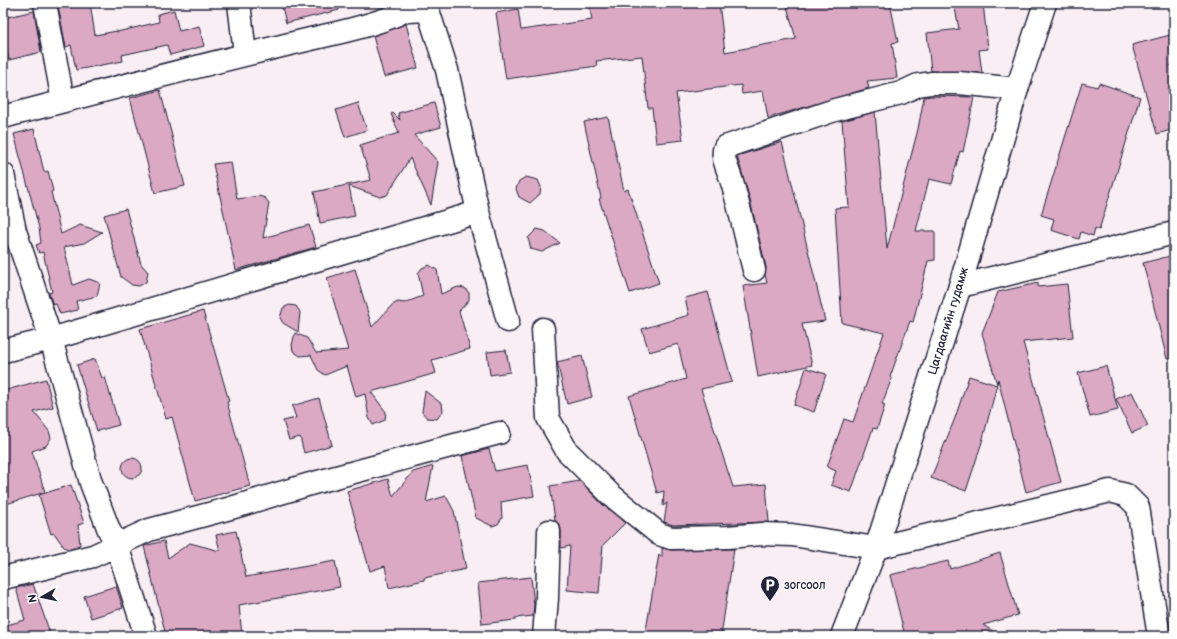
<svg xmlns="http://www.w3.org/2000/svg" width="1177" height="639" font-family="'Balsamiq Sans',sans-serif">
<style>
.building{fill:#dca9c5;stroke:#22223b}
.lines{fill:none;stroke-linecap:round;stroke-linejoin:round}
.street-casing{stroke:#22223b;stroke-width:25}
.primary-casing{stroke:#22223b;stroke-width:25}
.street{stroke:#fff;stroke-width:22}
.primary{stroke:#fff;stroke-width:22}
.labels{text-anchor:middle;stroke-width:3;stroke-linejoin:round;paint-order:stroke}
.street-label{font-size:12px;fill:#22223b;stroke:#fff}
.poi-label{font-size:12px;fill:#22223b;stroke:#fff;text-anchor:start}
</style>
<rect width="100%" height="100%" fill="#f8eef3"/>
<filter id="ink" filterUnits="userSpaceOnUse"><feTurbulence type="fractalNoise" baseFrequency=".025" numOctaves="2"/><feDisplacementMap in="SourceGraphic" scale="8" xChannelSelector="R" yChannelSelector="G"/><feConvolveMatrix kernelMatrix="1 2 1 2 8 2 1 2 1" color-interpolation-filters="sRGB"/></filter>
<g filter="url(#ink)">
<path class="building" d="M 62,3 L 90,3 L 95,35 L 117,31 L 117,32 L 159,22 L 158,14 L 174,10 L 179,31 L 199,26 L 204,46 L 170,55 L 167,45 L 122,55 L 123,61 L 76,70 L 71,45 L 66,47 L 58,6 L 62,5 Z
M 281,3 L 339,3 L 339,10 L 286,23 Z
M 589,3 L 719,3 L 725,52 L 796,39 L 786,3 L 890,3 L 898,42 L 892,43 L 897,78 L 867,81 L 869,88 L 768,118 L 763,91 L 742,94 L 741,85 L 676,93 L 683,140 L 656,143 L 652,108 L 648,108 L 642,56 L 596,61 L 597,66 L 506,79 L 496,13 L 518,9 L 521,30 L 592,20 Z
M 954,3 L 983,3 L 988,49 L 979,50 L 982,73 L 931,71 L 927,33 L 959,29 Z
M 34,11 L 41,52 L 9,60 L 3,33 L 3,18 Z
M 406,24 L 418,68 L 384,77 L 373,36 Z
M 1174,34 L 1174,129 L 1157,134 L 1132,45 Z
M 1082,83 L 1097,87 L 1099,83 L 1140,97 L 1099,230 L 1095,228 L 1093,236 L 1081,232 L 1079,239 L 1051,230 L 1054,219 L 1041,215 Z
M 160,90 L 185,186 L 155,193 L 130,98 Z
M 932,96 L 974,97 L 970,118 L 963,152 L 960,151 L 951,184 L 929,179 L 916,231 L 935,231 L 935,260 L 928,261 L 913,322 L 910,321 L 890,377 L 892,378 L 882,404 L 885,405 L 877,429 L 873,428 L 851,492 L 831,485 L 836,471 L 827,467 L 844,419 L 853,422 L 884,333 L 842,323 L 835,208 L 849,207 L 842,121 L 875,112 L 887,249 L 918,129 L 924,97 Z
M 358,103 L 367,130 L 345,137 L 336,110 Z
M 434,103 L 441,127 L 414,135 L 438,162 L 431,205 L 410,158 L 387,195 L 380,197 L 349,186 L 355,216 L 320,223 L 314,192 L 371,180 L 360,145 L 399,133 L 391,114 L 393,113 L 400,120 L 398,113 Z
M 608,117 L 624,191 L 628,189 L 659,283 L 630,293 L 599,199 L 601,198 L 584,122 Z
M 34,129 L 44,172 L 48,171 L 53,191 L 51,192 L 61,234 L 80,225 L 102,232 L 84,243 L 64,247 L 73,285 L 89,279 L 100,283 L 97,296 L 76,301 L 78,310 L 60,314 L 56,304 L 53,305 L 49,293 L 52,292 L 43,252 L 39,253 L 36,245 L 41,243 L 39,228 L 14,134 Z
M 782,142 L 825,321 L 802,324 L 812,365 L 758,377 L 743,286 L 767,283 L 765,275 L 766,267 L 749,196 L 737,156 Z
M 231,162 L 237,199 L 259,196 L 265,198 L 269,203 L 263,238 L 309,225 L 316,247 L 236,270 L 213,164 Z
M 526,177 L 538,180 L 541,187 L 540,194 L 530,203 L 519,197 L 516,189 L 519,181 Z
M 126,209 L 141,264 L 148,272 L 146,282 L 139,286 L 132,285 L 121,277 L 104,215 Z
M 537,229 L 545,231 L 560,243 L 542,252 L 531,249 L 528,238 Z
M 1174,255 L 1174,358 L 1167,359 L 1143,263 Z
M 429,265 L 437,270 L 441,294 L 458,287 L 465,288 L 469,293 L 469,300 L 459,311 L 470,349 L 432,360 L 436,373 L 371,392 L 386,412 L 385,420 L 373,425 L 369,418 L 365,394 L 356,397 L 347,366 L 325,375 L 318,370 L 311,355 L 300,356 L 293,351 L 292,345 L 295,333 L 307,338 L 316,353 L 348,350 L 327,278 L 355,269 L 372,327 L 392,305 L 398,302 L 404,303 L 423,296 L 418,273 L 422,268 Z
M 1038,283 L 1038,287 L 1067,284 L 1073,337 L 1023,342 L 1061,482 L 1026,492 L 998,379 L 997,384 L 982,333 L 998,292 Z
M 708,292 L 732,382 L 701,389 L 733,487 L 766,484 L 769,522 L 673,525 L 664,522 L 667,503 L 663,506 L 664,491 L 657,493 L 629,396 L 686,379 L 678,344 L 649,352 L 642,329 L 689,315 L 685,298 Z
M 289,305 L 296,306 L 300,312 L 298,332 L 283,323 L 280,318 L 283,308 Z
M 203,311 L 229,401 L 227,402 L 250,486 L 195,501 L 172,417 L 166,419 L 140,329 Z
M 506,350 L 510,372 L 490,375 L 487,352 Z
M 582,356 L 592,397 L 567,404 L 557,362 Z
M 95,359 L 102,378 L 105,377 L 119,425 L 97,431 L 77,365 Z
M 1106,366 L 1118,410 L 1090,417 L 1078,373 Z
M 806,368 L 826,374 L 814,412 L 794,405 Z
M 969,376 L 997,385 L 982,442 L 966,491 L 931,478 L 955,418 Z
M 46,379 L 53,407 L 34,412 L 49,431 L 51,438 L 46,446 L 32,451 L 45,492 L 3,505 L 3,391 Z
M 425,391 L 442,404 L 443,411 L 437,419 L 427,418 L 422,412 Z
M 1132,392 L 1148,426 L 1132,433 L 1116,399 Z
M 319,398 L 332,445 L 304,453 L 300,437 L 289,440 L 283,421 L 296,418 L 292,406 Z
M 489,449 L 495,471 L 528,465 L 534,496 L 501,502 L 502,518 L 498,524 L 492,526 L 476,518 L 462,456 Z
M122 468a10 10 0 1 1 20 0a10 10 0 1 1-20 0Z
M 433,466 L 426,502 L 446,496 L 454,511 L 466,569 L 424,578 L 424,580 L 389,588 L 385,566 L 370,571 L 347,491 L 388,479 L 393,496 L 413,472 Z
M 580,481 L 602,504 L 625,523 L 603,545 L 599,593 L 567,590 L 570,546 L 561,548 L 561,531 L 560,525 L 555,520 L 550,486 Z
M 71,485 L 84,523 L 78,525 L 80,545 L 68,549 L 64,547 L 54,533 L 51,534 L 39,495 Z
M 236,531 L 246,577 L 335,561 L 340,587 L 239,605 L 242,636 L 166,636 L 144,546 L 164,541 L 168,558 L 190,543 L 220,551 L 216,535 Z
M 662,548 L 671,550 L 734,549 L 721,636 L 645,636 L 659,554 L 662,557 Z
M 1000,553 L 1018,615 L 983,625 L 1001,636 L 905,636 L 890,575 L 948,561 L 950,569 Z
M 531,577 L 534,605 L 533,616 L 515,618 L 515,620 L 482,624 L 478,583 Z
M 33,584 L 51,636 L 3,636 L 3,626 L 25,620 L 16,588 Z
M 116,586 L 123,608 L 91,618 L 84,596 Z"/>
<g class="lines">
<defs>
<path id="street" d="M 45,3 L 63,101
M 239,3 L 245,54
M 408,11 L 428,10 L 447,70 L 478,212 L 508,321
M 3,117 C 111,89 219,60 328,35 C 346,31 406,17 414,3
M 3,174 L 15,231 L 51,339 L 91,483 L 109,530 L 117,546 L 146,636
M 754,270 C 746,239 740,207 730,176 C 727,167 721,156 725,147 L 835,110 L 901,93 L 918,85 L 931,83 L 959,83 L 1017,89
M 960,286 L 1174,233
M 543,329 L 548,418 L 567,451 L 611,495 L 659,534 L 671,538 L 728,537 L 761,534 L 792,535 L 876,548 L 1110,491 L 1126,495 L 1138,507 L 1159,636
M 3,351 L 51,339 L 478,212
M 3,578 L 93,556 L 149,530 L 231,508 L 310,484 L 499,433
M 544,636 L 547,598 L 549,531"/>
<path id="primary" d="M 842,636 L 876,548 L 960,286 L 1017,89 L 1045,3"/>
</defs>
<use href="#street" class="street-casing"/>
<use href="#primary" class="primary-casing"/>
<use href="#street" class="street"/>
<use href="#primary" class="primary"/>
</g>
</g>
<defs>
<symbol id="parking-pin" viewBox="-11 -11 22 30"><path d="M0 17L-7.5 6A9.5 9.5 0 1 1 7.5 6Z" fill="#22223b" stroke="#fff"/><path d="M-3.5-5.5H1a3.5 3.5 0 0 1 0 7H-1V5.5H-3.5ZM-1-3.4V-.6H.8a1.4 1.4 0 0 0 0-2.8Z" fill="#fff"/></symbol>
</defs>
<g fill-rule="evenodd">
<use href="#parking-pin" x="759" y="574" width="22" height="30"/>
</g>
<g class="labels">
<g class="street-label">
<text transform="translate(948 321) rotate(-73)" y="4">Цагдаагийн гудамж</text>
</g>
<g class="poi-label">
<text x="784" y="589">зогсоол</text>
</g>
</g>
<rect width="1177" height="639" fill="none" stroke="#fff" stroke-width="16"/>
<rect x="8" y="8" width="1161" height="623" fill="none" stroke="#22223b" stroke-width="1.5" filter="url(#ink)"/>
<g transform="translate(42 597) rotate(261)" stroke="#ffffff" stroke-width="3" paint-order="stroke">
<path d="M0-3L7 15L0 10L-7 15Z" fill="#22223b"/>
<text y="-6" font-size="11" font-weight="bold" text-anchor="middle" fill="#22223b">N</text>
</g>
</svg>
